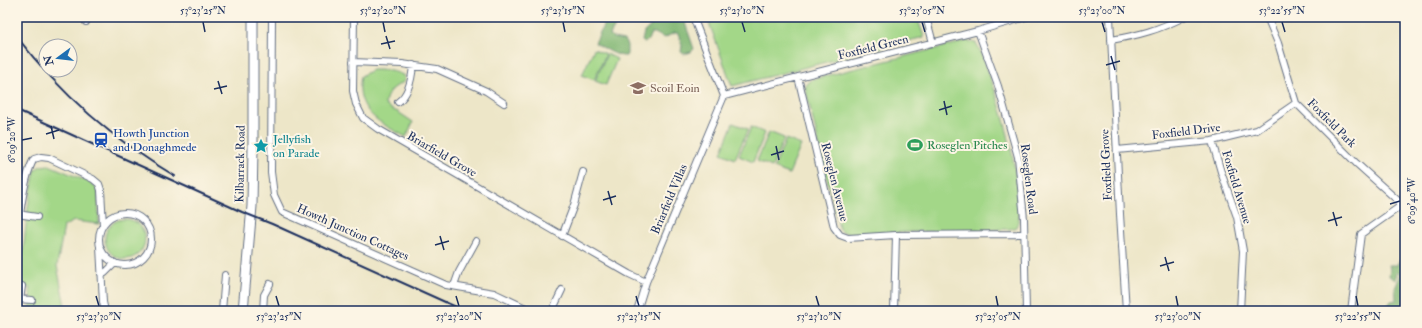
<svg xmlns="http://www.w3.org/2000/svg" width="1422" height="328" font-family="'IM FELL Double Pica',serif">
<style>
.green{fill:#a3d788;stroke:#5f8373}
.forest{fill:#82b874;stroke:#4e7469}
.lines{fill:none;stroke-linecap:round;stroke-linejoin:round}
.minor-casing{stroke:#646f83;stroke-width:8}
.secondary-casing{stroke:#646f83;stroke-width:11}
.minor{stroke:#fff;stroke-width:6}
.secondary{stroke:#fff;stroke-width:9}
.rail{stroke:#1b2f5e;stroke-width:2}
.ticks{fill:none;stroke:#1b2f5e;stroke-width:1.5}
.labels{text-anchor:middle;stroke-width:4;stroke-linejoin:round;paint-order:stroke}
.street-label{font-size:12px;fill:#1b2f5e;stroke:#fcf5e5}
.education-label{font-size:12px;fill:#785e54;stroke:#fcf5e5;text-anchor:start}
.transit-label{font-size:12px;fill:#164399;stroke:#fcf5e5;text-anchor:start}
.culture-label{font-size:12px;fill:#0d838f;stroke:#fcf5e5;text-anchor:start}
.leisure-label{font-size:12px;fill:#27864d;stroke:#fcf5e5;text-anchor:start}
.neatline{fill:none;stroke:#1b2f5e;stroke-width:1.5}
.ticks-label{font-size:10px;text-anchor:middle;fill:#1b2f5e}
</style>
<rect width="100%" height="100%" fill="#fcf5e5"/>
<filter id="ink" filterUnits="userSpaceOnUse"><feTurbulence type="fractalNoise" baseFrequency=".025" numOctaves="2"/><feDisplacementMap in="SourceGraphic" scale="8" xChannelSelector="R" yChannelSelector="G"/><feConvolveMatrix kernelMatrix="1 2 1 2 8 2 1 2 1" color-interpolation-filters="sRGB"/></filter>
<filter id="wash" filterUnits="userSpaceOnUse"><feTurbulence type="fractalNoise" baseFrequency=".012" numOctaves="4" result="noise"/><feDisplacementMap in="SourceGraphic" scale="16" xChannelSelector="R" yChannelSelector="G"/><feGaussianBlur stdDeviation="0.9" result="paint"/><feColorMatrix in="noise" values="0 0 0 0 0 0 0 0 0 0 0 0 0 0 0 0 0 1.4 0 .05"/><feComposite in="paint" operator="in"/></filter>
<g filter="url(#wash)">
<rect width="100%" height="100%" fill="#ede6c8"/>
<path class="green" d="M 707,17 L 917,17 L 924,37 L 732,86 Z
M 967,41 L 976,43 L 978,46 C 998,94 1014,145 1018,197 C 1019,207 1021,217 1016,227 L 1010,229 L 849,234 L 842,232 L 839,228 L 805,87 L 809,82 L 813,79 Z
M 594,49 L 606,54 L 594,80 L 582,75 Z
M 607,54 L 617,59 L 606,85 L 595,81 Z
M 372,70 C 382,70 393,70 403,75 L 405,80 L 404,82 C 395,86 385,93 385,105 L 391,109 L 398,112 L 413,122 L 406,137 C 380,123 354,111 361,76 Z
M 733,123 L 748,129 L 735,159 L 721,153 Z
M 751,127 L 765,133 L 753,162 L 739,156 Z
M 769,132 L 784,138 L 772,167 L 757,161 Z
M 786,139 L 801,145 L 789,174 L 774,168 Z
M 49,165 L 91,183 L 96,187 L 98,192 L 99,224 L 74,221 L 64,226 L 57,266 L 66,311 L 31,311 L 30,288 L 19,287 L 28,207 L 35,170 L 40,166 Z
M105 239a20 20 0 1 1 40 0a20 20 0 1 1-40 0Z"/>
<path class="forest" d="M 607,17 L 620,17 L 610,35 L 613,38 L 624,40 L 627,45 L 627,54 L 626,56 C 617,57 603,47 595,43 Z
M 643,17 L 683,17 L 694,49 L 691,52 L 684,54 L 681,52 L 682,45 L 678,33 L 674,33 L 664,38 L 655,33 L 651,33 L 648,40 L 645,43 L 642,41 L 644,32 L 652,25 Z
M 1401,257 L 1405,264 L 1405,311 L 1389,311 L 1388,305 L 1391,301 L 1396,300 L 1395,288 L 1401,274 L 1397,271 L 1396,280 L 1389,276 L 1390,270 L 1389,265 L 1397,265 Z"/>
</g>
<g filter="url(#ink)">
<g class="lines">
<defs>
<path id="minor" d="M 272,17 L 271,172 L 274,195 L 282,212 L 437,281 L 446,285 L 494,293 L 532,311
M 354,17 L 353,91 L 356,104 L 363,118 L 378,129 L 629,274 L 646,282
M 693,17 L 724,96
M 926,17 L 933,43
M 1110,17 L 1120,214 L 1126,311
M 1267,17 L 1278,43 L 1296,103 L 1356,163 L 1405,207
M 86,22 L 87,17
M 978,31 L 998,86 L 1018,157 L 1024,219 L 1026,311
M 1111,40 C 1140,35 1158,30 1184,17
M 353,62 L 402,64 L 437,69 L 486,91 L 504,103
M 798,77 L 834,227 L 840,235 L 848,238 L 896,235 L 1024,234
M 724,96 L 978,31 L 1026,17
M 398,102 C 409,94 412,78 413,65
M 1212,141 L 1221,172 L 1237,217 L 1243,251 L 1240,311
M 1117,150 L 1212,141 L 1257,130 L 1296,103
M99 239a26 26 0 1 1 52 0a26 26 0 1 1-52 0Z
M 17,214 L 37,217
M 20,214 C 22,200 27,170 34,159 L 41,157 L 49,158 L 93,179 L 99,184 L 101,190 L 103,225
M 562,236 L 574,205 L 583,172
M 100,247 L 103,302 L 105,311
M 101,274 L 105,273 L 115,263
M 454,286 L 459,272 L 476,241
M 17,299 L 32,300
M 20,300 L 22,286
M 222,311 L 225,275
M 263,311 L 264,295 L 270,284
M 552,311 L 562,290
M 637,311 L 646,282 L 724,96
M 894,311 L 896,235
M 1351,311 L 1361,234 L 1405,203"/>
<path id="secondary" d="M 243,311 L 252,206 L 253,148 L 253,17"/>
</defs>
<use href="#minor" class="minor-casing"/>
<use href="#secondary" class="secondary-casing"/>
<use href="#minor" class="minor"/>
<use href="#secondary" class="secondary"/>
<path class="rail" d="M 17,37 C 60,93 115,141 175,176
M 17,110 L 242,212 L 272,224 L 465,311"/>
</g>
</g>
<path class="ticks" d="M 203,22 L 205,32M 383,22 L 385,32M 563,22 L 565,32M 742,22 L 745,32M 922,22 L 925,32M 1102,22 L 1105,32M 1282,22 L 1285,32M 386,36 L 390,49M 381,44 L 395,41M 1111,56 L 1115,70M 1106,65 L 1120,61M 218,81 L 222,94M 214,89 L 227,86M 944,101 L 947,115M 939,110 L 952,106M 51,126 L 54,139M 46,134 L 59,130M 22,140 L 32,138M 776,146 L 779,160M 771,155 L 784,151M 608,191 L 612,205M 603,200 L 616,196M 1390,204 L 1400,201M 1333,212 L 1337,226M 1328,221 L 1342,217M 440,236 L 444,250M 435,245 L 449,241M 1165,257 L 1169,271M 1160,266 L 1174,262M 96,296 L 99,306M 276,296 L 279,306M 456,296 L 459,306M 636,296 L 639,306M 816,296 L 819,306M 996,296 L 998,306M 1176,296 L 1178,306M 1356,296 L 1358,306"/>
<defs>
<symbol id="school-bare" viewBox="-9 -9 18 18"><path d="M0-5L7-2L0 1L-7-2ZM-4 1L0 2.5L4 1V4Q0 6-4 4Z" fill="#8d6e63" stroke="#fcf5e5" stroke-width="2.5" paint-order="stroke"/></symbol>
<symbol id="station-bare" viewBox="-9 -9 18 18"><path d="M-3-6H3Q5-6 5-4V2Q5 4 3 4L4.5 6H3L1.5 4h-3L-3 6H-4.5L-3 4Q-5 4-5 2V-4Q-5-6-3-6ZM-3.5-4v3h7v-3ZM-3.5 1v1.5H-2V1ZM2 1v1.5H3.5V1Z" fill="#1a4fb4" stroke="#fcf5e5" stroke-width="2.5" paint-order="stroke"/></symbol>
<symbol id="stadium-bare" viewBox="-9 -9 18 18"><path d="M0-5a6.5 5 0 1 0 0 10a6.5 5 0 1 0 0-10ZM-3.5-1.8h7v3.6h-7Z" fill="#2e9e5b" stroke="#fcf5e5" stroke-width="2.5" paint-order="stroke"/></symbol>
<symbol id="sight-bare" viewBox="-9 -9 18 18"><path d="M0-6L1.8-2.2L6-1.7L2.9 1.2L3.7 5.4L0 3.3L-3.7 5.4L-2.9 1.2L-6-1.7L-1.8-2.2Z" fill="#0f9aa8" stroke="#fcf5e5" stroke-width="2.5" paint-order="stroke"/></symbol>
</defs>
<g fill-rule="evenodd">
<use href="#school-bare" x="627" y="77" width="22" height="22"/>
<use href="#station-bare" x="90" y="129" width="22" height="22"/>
<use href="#stadium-bare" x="904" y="134" width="22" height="22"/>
<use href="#sight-bare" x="250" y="135" width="22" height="22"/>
</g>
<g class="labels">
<g class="street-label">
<text transform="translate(873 47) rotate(-14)" y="4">Foxfield Green</text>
<text transform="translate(1332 123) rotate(45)" y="4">Foxfield Park</text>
<text transform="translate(1186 131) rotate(-7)" y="4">Foxfield Drive</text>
<text transform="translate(442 154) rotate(30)" y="4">Briarfield Grove</text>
<text transform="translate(240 164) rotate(-89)" y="4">Kilbarrack Road</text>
<text transform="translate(1106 165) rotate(-93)" y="4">Foxfield Grove</text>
<text transform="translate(1029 179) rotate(83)" y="4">Roseglen Road</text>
<text transform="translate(835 182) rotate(76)" y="4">Roseglen Avenue</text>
<text transform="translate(1237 187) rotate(73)" y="4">Foxfield Avenue</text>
<text transform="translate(669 199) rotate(-67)" y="4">Briarfield Villas</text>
<text transform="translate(353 232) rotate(24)" y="4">Howth Junction Cottages</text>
</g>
<g class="education-label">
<text x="650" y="92">Scoil Eoin</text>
</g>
<g class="transit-label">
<text x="113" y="137">Howth Junction<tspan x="113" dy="14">and Donaghmede</tspan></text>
</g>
<g class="culture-label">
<text x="273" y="143">Jellyfish<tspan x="273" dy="14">on Parade</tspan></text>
</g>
<g class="leisure-label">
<text x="927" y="149">Roseglen Pitches</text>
</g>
</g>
<rect width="1422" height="328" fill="none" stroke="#fcf5e5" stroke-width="44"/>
<g transform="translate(58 58) rotate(255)"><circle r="19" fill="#fcf5e5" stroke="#a2a6af"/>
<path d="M0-3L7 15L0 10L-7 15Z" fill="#1f6fb2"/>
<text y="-6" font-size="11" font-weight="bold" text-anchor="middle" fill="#1b2f5e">N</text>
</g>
<rect x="22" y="22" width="1378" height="284" class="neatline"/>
<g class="ticks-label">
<text x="203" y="14">53°23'25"N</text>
<text x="383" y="14">53°23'20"N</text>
<text x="563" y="14">53°23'15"N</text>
<text x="742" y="14">53°23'10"N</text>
<text x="922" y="14">53°23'05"N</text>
<text x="1102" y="14">53°23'00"N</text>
<text x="1282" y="14">53°22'55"N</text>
<text transform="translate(11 140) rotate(-90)" y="4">6°09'20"W</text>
<text transform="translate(1411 201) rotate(-90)" y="4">6°09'40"W</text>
<text x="99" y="320">53°23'30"N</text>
<text x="279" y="320">53°23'25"N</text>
<text x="459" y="320">53°23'20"N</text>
<text x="639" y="320">53°23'15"N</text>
<text x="819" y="320">53°23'10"N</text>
<text x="998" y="320">53°23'05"N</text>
<text x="1178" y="320">53°23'00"N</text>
<text x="1358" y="320">53°22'55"N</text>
</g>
</svg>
